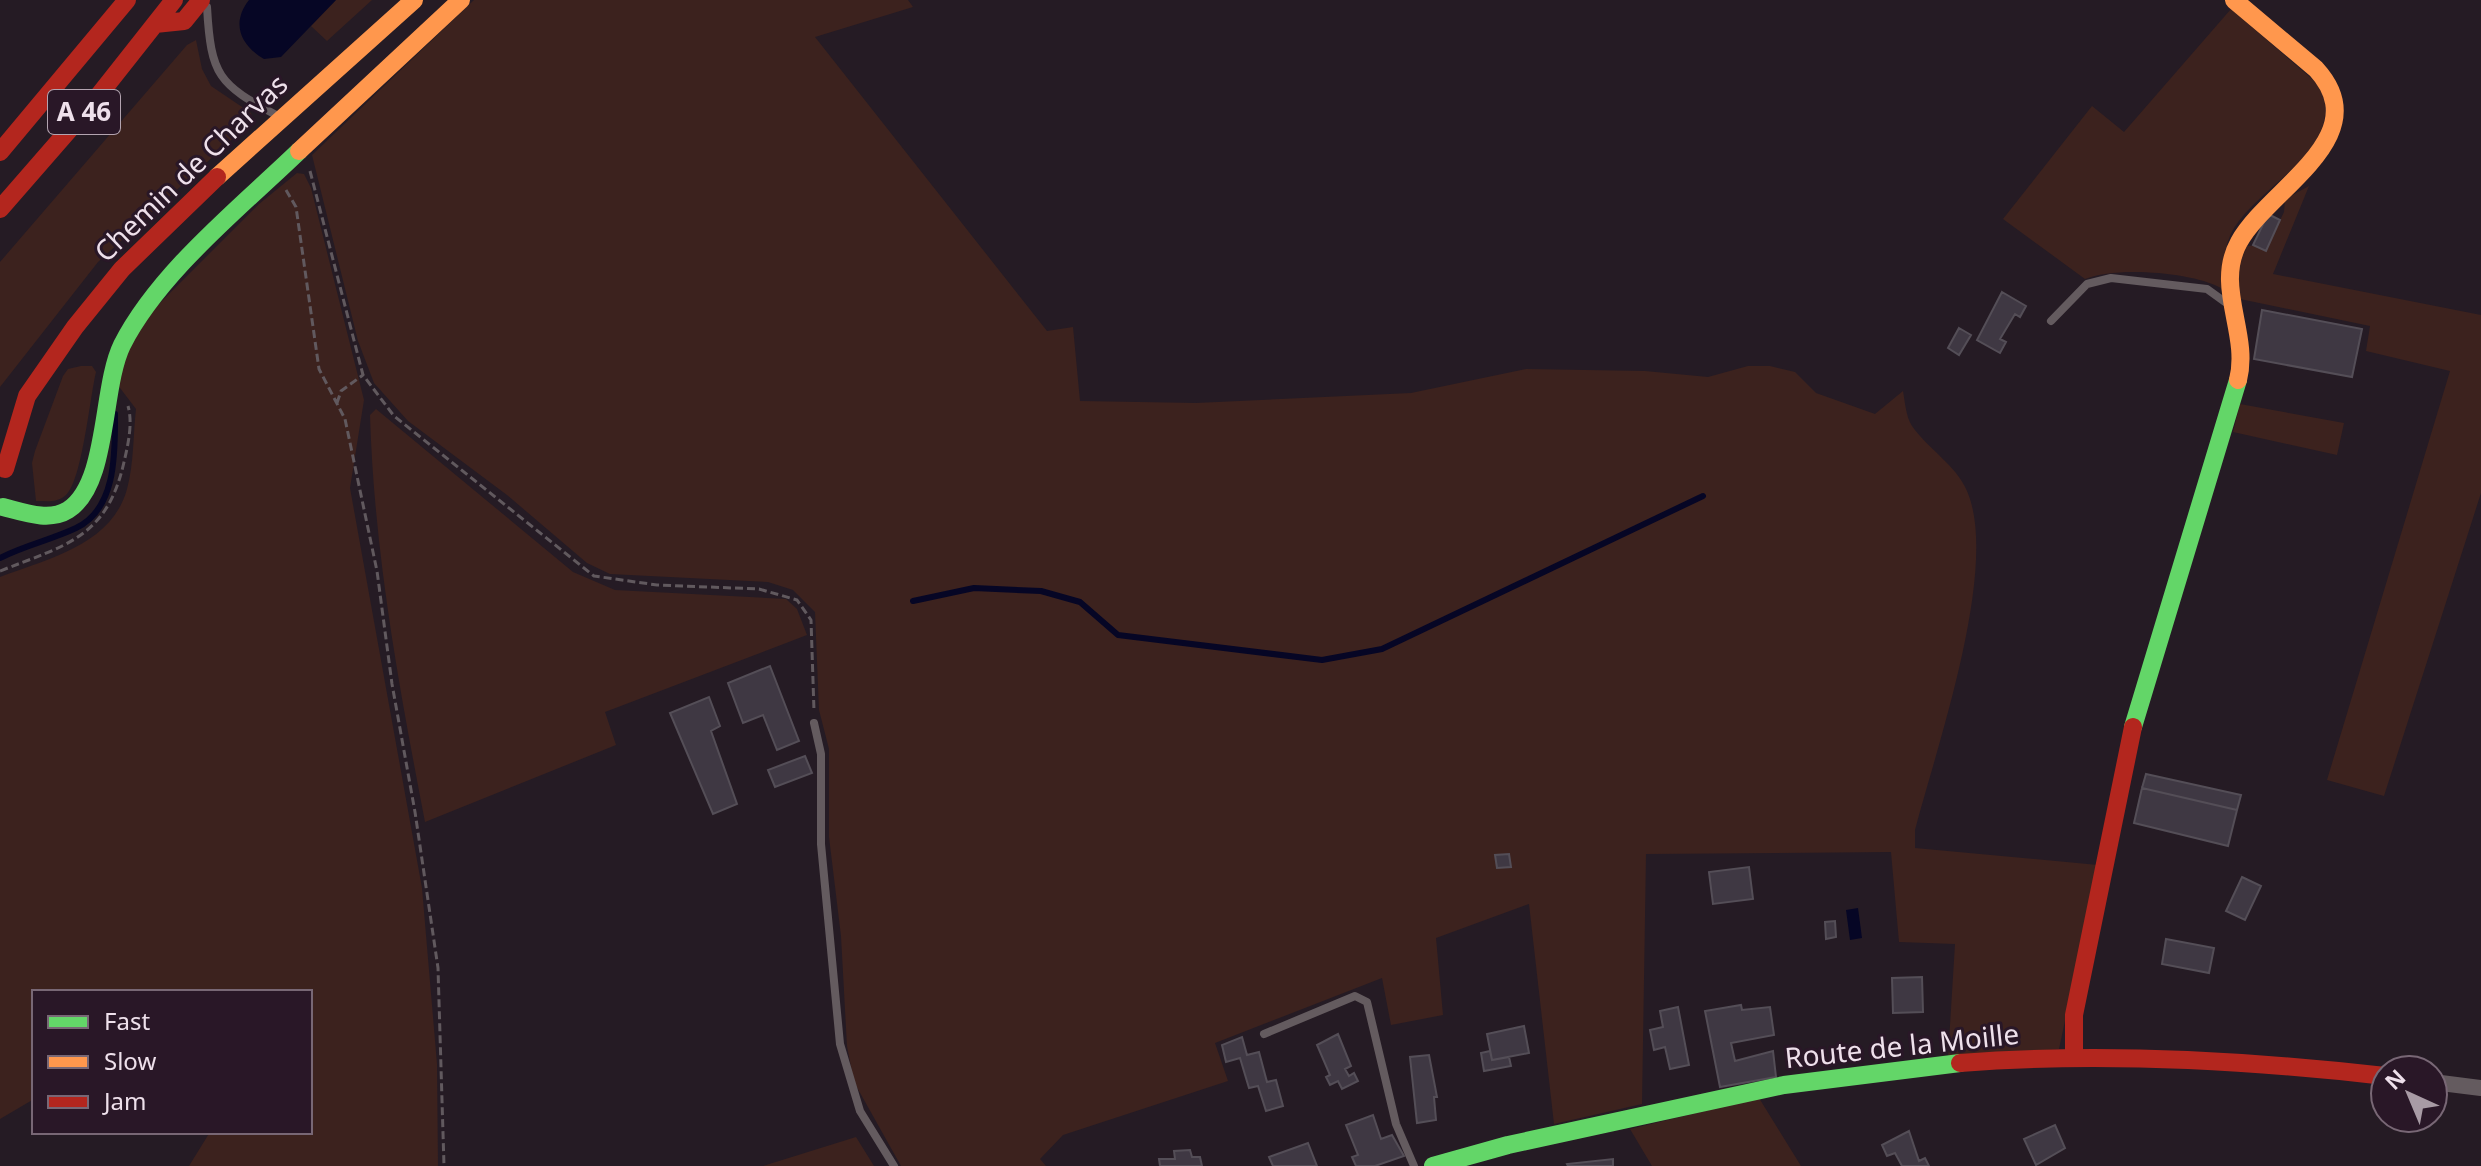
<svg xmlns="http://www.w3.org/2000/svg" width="2481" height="1166" font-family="'Noto Sans',sans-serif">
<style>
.green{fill:#3c221e}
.water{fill:#060625}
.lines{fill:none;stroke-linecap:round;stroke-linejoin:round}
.stream{stroke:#060625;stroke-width:6}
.building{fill:#3f3843;stroke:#544e57;stroke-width:2}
.path{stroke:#61595e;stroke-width:3;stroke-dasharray:8 4;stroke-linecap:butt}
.lane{stroke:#645b5f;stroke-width:8}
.street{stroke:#645b5f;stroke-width:16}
.fast{stroke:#63d668;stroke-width:18}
.slow{stroke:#ff974d;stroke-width:18}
.jam{stroke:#b3261e;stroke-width:18}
.labels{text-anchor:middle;stroke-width:6;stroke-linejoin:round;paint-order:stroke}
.shield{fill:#291727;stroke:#b3a4b0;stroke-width:2}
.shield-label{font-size:26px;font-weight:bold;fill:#eee0eb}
.street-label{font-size:28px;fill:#eee0eb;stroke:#291727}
</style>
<rect width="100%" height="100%" fill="#251b24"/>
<path class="green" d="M 336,0 L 372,0 L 327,41 L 311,26 Z
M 474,0 L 908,0 L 913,7 L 815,37 L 1047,331 L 1073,327 L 1080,401 L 1196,403 L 1411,393 L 1526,369 L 1645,371 L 1708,377 L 1748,366 L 1770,366 L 1795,372 L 1816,393 L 1875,414 L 1903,391 C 1905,402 1906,417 1912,426 C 1928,449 1956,465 1967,491 C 2000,567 1936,749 1915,830 L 1915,848 L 2098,865 L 2059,1049 L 1948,1058 L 1955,944 L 1899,942 L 1891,852 L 1646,854 L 1642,1104 L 1554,1124 L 1529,904 L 1436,938 L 1443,1015 L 1391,1025 L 1382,978 L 1215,1043 L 1228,1081 L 1063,1135 L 1040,1159 L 1046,1166 L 901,1166 L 854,1082 L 847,1046 L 841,936 L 829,837 L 829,749 L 819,710 L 815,612 L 793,590 L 768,582 L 610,574 L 587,563 L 507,495 L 408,421 L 374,383 L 358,341 L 312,155 Z
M 2231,9 L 2319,85 C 2349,146 2262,183 2234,228 C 2223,247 2223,267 2221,288 C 2193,272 2115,266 2085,279 L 2003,219 L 2092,106 L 2124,132 Z
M 196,40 L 202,69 L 211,86 L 251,113 L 253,120 L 98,262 L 0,387 L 0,262 L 187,45 Z
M 297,173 L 304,174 L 311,188 L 364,400 L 350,488 L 422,888 L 437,1064 L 438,1166 L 189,1166 L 210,1132 L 310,1132 L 310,992 L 34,992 L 34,1099 L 0,1119 L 0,577 C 47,559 112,545 127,489 C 134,464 133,435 136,409 L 114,380 L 146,317 L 259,204 Z
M 2309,186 L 2273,274 L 2481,315 L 2481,493 L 2384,796 L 2327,780 L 2450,371 L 2366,351 L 2370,326 L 2240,299 L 2238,267 L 2247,246 L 2268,245 L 2284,212 L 2285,199 Z
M 81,366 L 92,366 L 96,372 C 90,397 82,481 66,495 C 57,503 48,501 36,501 L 32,463 L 35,451 L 63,376 L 68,369 Z
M 2240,404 L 2344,423 L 2337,455 L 2233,432 Z
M 376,409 L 573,572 L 615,590 L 786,599 L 797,609 L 807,635 L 605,712 L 616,745 L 425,822 C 399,687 374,552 370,415 Z
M 1759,1098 L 1801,1166 L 1652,1166 L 1630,1129 Z
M 856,1137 L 874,1166 L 763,1166 Z"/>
<path class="water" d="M 249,0 L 336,0 L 281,57 L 264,59 C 240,45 231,23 249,0 Z
M 1858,908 L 1862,938 L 1850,940 L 1846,910 Z"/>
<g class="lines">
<path class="stream" d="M 0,558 C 25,545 51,540 76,528 C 117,509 115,451 115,414
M 913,601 L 974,588 L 1041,591 L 1080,602 L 1118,635 L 1322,660 L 1382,649 L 1703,496"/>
</g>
<path class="building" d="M 2268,214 L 2280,220 L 2266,251 L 2253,245 Z
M 2002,292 L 2026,306 L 2020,317 L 2015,314 L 2000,339 L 2006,342 L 2000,353 L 1977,340 Z
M 2262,310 L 2362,329 L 2352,377 L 2254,359 Z
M 1959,328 L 1971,335 L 1959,355 L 1948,348 Z
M 770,666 L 799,741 L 777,750 L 763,715 L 743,723 L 728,683 Z
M 709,697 L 720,726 L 711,731 L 737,804 L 713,814 L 670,713 Z
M 805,756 L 812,773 L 775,787 L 768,770 Z
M 2146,774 L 2241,795 L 2237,810 L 2142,788 Z
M 2142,788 L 2237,810 L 2228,846 L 2134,823 Z
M 1509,854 L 1511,867 L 1497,868 L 1495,855 Z
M 1749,867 L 1753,899 L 1713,904 L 1709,872 Z
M 2242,877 L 2261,886 L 2245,920 L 2226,911 Z
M 1835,921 L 1836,937 L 1826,939 L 1825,922 Z
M 2166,939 L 2214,948 L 2209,973 L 2162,964 Z
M 1922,977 L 1923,1012 L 1893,1013 L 1892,978 Z
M 1741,1005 L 1742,1010 L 1770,1007 L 1774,1035 L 1731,1043 L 1735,1061 L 1773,1051 L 1776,1077 L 1720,1087 L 1705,1011 Z
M 1678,1007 L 1689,1065 L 1670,1069 L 1665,1047 L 1654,1050 L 1650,1030 L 1663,1027 L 1660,1011 Z
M 1524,1026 L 1529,1053 L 1492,1060 L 1487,1034 Z
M 1338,1034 L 1351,1066 L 1345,1069 L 1349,1076 L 1354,1073 L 1358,1081 L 1342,1089 L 1338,1081 L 1330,1085 L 1326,1077 L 1330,1075 L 1317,1045 Z
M 1242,1037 L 1247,1055 L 1259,1052 L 1267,1082 L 1276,1080 L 1283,1106 L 1266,1111 L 1258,1086 L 1249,1088 L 1240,1058 L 1226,1062 L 1222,1045 Z
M 1490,1051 L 1492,1060 L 1509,1057 L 1511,1066 L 1484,1071 L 1481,1053 Z
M 1429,1055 L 1437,1097 L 1434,1097 L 1436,1120 L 1417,1123 L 1410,1057 Z
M 1373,1115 L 1381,1139 L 1392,1135 L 1404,1156 L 1375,1166 L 1356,1166 L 1352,1157 L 1358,1155 L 1346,1125 Z
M 2055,1125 L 2065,1148 L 2036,1165 L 2024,1139 Z
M 1909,1131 L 1919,1161 L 1925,1158 L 1929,1166 L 1902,1166 L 1895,1153 L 1887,1156 L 1882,1145 Z
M 1308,1143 L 1317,1166 L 1273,1166 L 1269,1157 Z
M 1190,1150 L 1192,1157 L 1200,1157 L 1202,1166 L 1160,1166 L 1159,1159 L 1175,1159 L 1174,1151 Z
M 1613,1159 L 1613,1166 L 1568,1166 L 1567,1164 Z"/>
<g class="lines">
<path class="path" d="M 310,171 L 363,375 L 394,416 L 594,576 L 657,585 L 759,589 L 797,600 L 811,620 L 814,711
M 286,190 L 296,207 L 319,369 L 345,419 L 377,571 L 392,684 L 415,812 L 438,968 L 444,1166
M 337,403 L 341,391 L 363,375
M 0,571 C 66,545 107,538 124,462 C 128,445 133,423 128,406"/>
<path class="lane" d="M 207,7 C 211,76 218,84 278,116
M 2051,321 L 2087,284 L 2111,278 L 2207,289 L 2225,302
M 814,723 L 821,754 L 821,844 L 840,1044 L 860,1111 L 894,1166
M 1264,1034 L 1355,996 L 1367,1002 L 1396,1124 L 1414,1166"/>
<path class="street" d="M 2433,1082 L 2481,1088"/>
<path class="fast" d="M 3,507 C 23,512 49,522 68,510 C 109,484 101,388 122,345 C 159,272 241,207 299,151
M 2133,727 L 2238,380
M 1433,1166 L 1508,1145 L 1784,1085 L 1960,1063"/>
<path class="slow" d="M 2234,0 L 2316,69 C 2378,137 2269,188 2239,242 C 2214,287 2250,333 2238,380
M 299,151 L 461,0
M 217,177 L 414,0"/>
<path class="jam" d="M 155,24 L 184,21 L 201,0
M 0,152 L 127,0
M 0,209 L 95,100 L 174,0
M 5,469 L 27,396 L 75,327 L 122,269 L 217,177
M 2074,1058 L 2074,1015 L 2133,727
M 1960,1063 C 2101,1052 2244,1060 2385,1076"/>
</g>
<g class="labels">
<rect class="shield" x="48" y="90" width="72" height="44" rx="6"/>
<g class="shield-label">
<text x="84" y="121">A 46</text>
</g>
<g class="street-label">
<text transform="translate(191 168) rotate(-44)" y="10">Chemin de Charvas</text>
<text transform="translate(1902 1046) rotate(-6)" y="10">Route de la Moille</text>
</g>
</g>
<rect x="32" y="990" width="280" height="144" fill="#291727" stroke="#786775" stroke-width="2"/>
<rect x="48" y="1016" width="40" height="12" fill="#63d668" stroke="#786775" stroke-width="2"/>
<text x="104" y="1030" font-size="24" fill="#eee0eb">Fast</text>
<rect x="48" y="1056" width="40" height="12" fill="#ff974d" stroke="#786775" stroke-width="2"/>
<text x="104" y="1070" font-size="24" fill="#eee0eb">Slow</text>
<rect x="48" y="1096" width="40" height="12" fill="#b3261e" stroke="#786775" stroke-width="2"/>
<text x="104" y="1110" font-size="24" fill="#eee0eb">Jam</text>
<g transform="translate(2409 1094) rotate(316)"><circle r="38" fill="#291727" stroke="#786775" stroke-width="2"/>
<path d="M0-6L14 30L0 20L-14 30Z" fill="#a89ba5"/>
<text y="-12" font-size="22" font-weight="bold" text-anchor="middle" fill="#eee0eb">N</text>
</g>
</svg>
